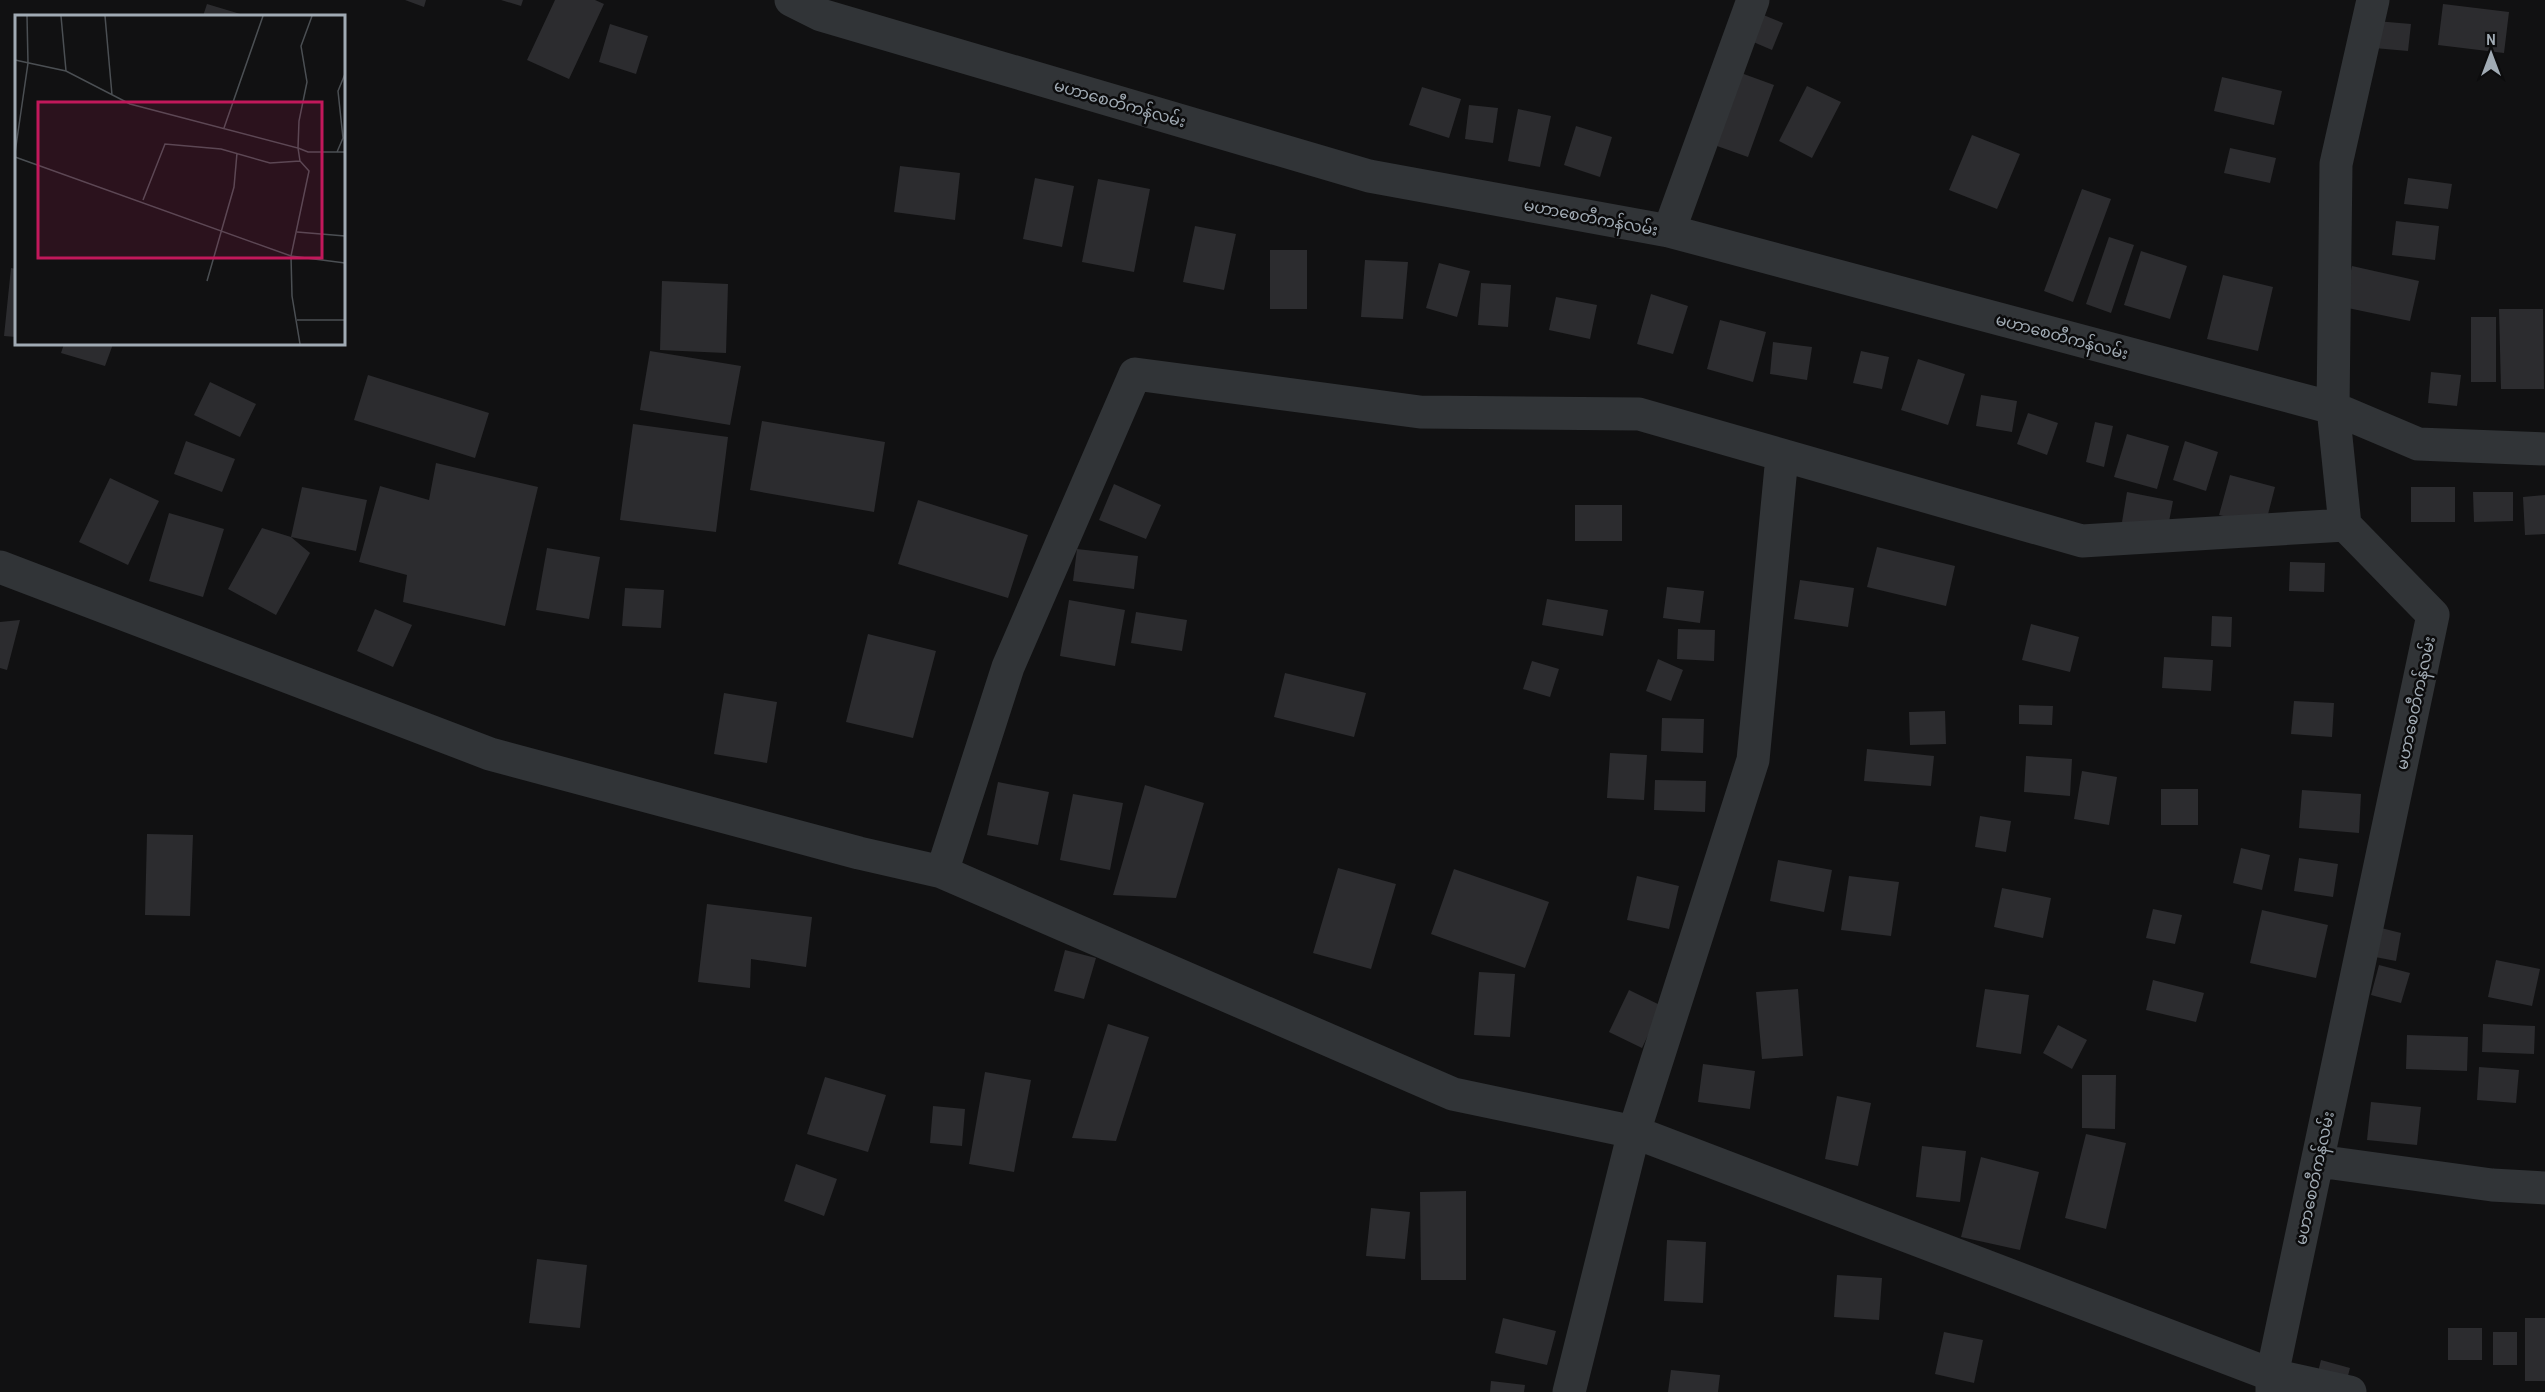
<svg xmlns="http://www.w3.org/2000/svg" width="2545" height="1392" font-family="'Archivo Narrow','Noto Sans Myanmar',sans-serif">
<style>
.building{fill:#2c2c2f}
.lines{fill:none;stroke-linecap:round;stroke-linejoin:round}
.minor{stroke:#313437;stroke-width:33}
.labels{text-anchor:middle;stroke-width:5;stroke-linejoin:round;paint-order:stroke}
.street-label{font-size:16px;fill:#a1abb4;stroke:#0c0c0d}
.inset-road{fill:none;stroke:#4b4f53;stroke-width:1.5}
.view{fill:#c2185b;fill-opacity:0.15;stroke:#c2185b;stroke-width:3}
.inset-edge{fill:none;stroke:#a1abb4;stroke-width:3}
</style>
<rect width="100%" height="100%" fill="#111112"/>
<path class="building" d="M 405,0 L 426,0 L 424,7 Z
M 501,0 L 523,0 L 521,6 Z
M 555,0 L 595,0 L 604,4 L 569,79 L 527,60 Z
M 207,4 L 247,16 L 203,16 Z
M 2443,4 L 2509,12 L 2504,53 L 2438,45 Z
M 1761,14 L 1783,23 L 1772,50 L 1751,41 Z
M 2376,21 L 2411,24 L 2408,51 L 2374,48 Z
M 610,24 L 648,36 L 636,74 L 599,62 Z
M 1730,69 L 1774,85 L 1748,157 L 1703,141 Z
M 2222,77 L 2282,91 L 2274,125 L 2214,111 Z
M 1807,86 L 1841,102 L 1812,158 L 1779,141 Z
M 1422,87 L 1461,99 L 1449,138 L 1409,125 Z
M 1469,105 L 1498,108 L 1493,143 L 1465,139 Z
M 1518,109 L 1551,116 L 1540,167 L 1508,161 Z
M 1576,126 L 1612,137 L 1600,177 L 1564,165 Z
M 1972,135 L 2020,154 L 1997,209 L 1949,190 Z
M 2230,148 L 2276,158 L 2270,183 L 2224,173 Z
M 900,166 L 960,173 L 955,220 L 894,212 Z
M 1035,178 L 1074,186 L 1062,247 L 1023,239 Z
M 2408,178 L 2452,184 L 2448,209 L 2404,204 Z
M 1098,179 L 1150,189 L 1134,272 L 1082,262 Z
M 2082,189 L 2111,199 L 2073,302 L 2044,291 Z
M 2396,221 L 2439,226 L 2435,260 L 2392,255 Z
M 1195,226 L 1236,234 L 1224,290 L 1183,282 Z
M 2109,237 L 2134,245 L 2111,313 L 2086,304 Z
M 1270,250 L 1307,250 L 1307,309 L 1270,309 Z
M 2141,251 L 2187,266 L 2170,319 L 2124,305 Z
M 1365,260 L 1408,262 L 1403,319 L 1361,317 Z
M 1439,263 L 1470,271 L 1457,317 L 1426,308 Z
M 2352,266 L 2419,281 L 2410,321 L 2343,307 Z
M 11,268 L 16,269 L 16,337 L 4,336 Z
M 2223,275 L 2273,287 L 2258,351 L 2207,339 Z
M 662,281 L 728,284 L 726,353 L 660,350 Z
M 1481,283 L 1511,285 L 1508,327 L 1478,325 Z
M 1651,294 L 1688,306 L 1673,354 L 1637,344 Z
M 1556,297 L 1597,305 L 1590,339 L 1549,330 Z
M 2499,309 L 2543,309 L 2544,389 L 2501,389 Z
M 2471,317 L 2496,317 L 2496,382 L 2471,382 Z
M 1720,320 L 1766,332 L 1753,382 L 1707,369 Z
M 1773,342 L 1812,347 L 1807,380 L 1770,374 Z
M 64,344 L 113,344 L 105,366 L 61,353 Z
M 650,351 L 741,366 L 730,425 L 640,410 Z
M 1861,351 L 1889,357 L 1882,389 L 1853,383 Z
M 1918,359 L 1965,374 L 1948,425 L 1901,410 Z
M 2431,372 L 2461,375 L 2457,406 L 2428,403 Z
M 368,375 L 489,413 L 475,458 L 354,420 Z
M 210,382 L 256,404 L 240,437 L 194,415 Z
M 1981,395 L 2017,401 L 2012,432 L 1976,426 Z
M 2028,413 L 2058,423 L 2047,455 L 2017,444 Z
M 762,421 L 885,442 L 874,512 L 750,490 Z
M 2095,422 L 2113,426 L 2104,467 L 2086,462 Z
M 633,424 L 728,437 L 716,532 L 620,520 Z
M 2127,434 L 2169,446 L 2157,489 L 2114,477 Z
M 186,441 L 235,459 L 222,492 L 174,474 Z
M 2185,441 L 2218,452 L 2206,491 L 2173,480 Z
M 436,463 L 538,487 L 505,626 L 403,602 L 407,575 L 359,562 L 380,486 L 429,500 Z
M 2230,475 L 2275,487 L 2265,526 L 2219,515 Z
M 110,478 L 159,501 L 128,565 L 79,542 Z
M 1114,484 L 1161,505 L 1146,539 L 1099,520 Z
M 302,487 L 367,500 L 356,551 L 291,537 Z
M 2411,487 L 2455,487 L 2455,522 L 2411,522 Z
M 2127,492 L 2173,501 L 2166,537 L 2121,528 Z
M 2473,492 L 2513,492 L 2513,521 L 2474,522 Z
M 2545,495 L 2545,534 L 2525,535 L 2523,497 Z
M 918,500 L 1028,535 L 1008,598 L 898,564 Z
M 1575,505 L 1622,505 L 1622,541 L 1575,541 Z
M 169,513 L 224,529 L 203,597 L 149,581 Z
M 262,528 L 291,537 L 310,553 L 276,615 L 228,589 Z
M 1877,547 L 1955,566 L 1946,606 L 1867,587 Z
M 547,548 L 600,557 L 589,619 L 536,610 Z
M 1077,549 L 1138,556 L 1134,589 L 1073,581 Z
M 2290,562 L 2325,563 L 2324,592 L 2289,591 Z
M 1800,580 L 1854,588 L 1848,627 L 1794,619 Z
M 1667,587 L 1704,591 L 1700,623 L 1663,618 Z
M 625,588 L 664,590 L 661,628 L 622,626 Z
M 1547,599 L 1608,610 L 1603,636 L 1542,625 Z
M 1069,600 L 1125,610 L 1115,666 L 1060,656 Z
M 375,609 L 412,625 L 393,667 L 357,651 Z
M 1136,612 L 1187,620 L 1182,651 L 1131,643 Z
M 2212,616 L 2232,617 L 2231,647 L 2211,646 Z
M 20,620 L 7,670 L 0,668 L 0,622 Z
M 2031,624 L 2079,637 L 2070,672 L 2022,660 Z
M 1678,629 L 1715,630 L 1714,661 L 1677,659 Z
M 868,634 L 936,651 L 913,738 L 846,722 Z
M 2164,657 L 2213,660 L 2211,691 L 2162,688 Z
M 1658,659 L 1683,670 L 1671,701 L 1646,691 Z
M 1532,661 L 1559,669 L 1550,697 L 1523,689 Z
M 1285,673 L 1366,693 L 1354,737 L 1274,717 Z
M 724,693 L 777,702 L 767,763 L 714,754 Z
M 2294,701 L 2334,703 L 2332,737 L 2291,734 Z
M 2019,705 L 2053,706 L 2052,725 L 2019,724 Z
M 1945,711 L 1946,744 L 1910,745 L 1909,712 Z
M 1662,718 L 1704,719 L 1703,753 L 1661,751 Z
M 1867,749 L 1934,756 L 1931,786 L 1864,781 Z
M 1610,753 L 1647,755 L 1644,800 L 1607,798 Z
M 2026,756 L 2072,759 L 2070,796 L 2024,792 Z
M 2082,771 L 2117,777 L 2109,825 L 2074,819 Z
M 1655,780 L 1706,781 L 1705,812 L 1654,810 Z
M 998,782 L 1049,792 L 1038,845 L 987,835 Z
M 1145,785 L 1204,803 L 1176,898 L 1113,895 Z
M 2161,789 L 2198,789 L 2198,825 L 2161,825 Z
M 2302,790 L 2361,794 L 2359,833 L 2299,828 Z
M 1073,794 L 1123,803 L 1110,870 L 1060,860 Z
M 1980,816 L 2011,821 L 2006,852 L 1975,847 Z
M 147,834 L 193,835 L 190,916 L 145,915 Z
M 2241,848 L 2270,855 L 2262,890 L 2233,883 Z
M 2299,858 L 2338,864 L 2333,897 L 2294,891 Z
M 1778,860 L 1832,870 L 1824,912 L 1770,901 Z
M 1338,868 L 1396,884 L 1371,969 L 1313,953 Z
M 1454,869 L 1549,902 L 1525,968 L 1431,934 Z
M 1637,876 L 1679,886 L 1669,929 L 1627,920 Z
M 1849,876 L 1899,882 L 1891,936 L 1841,930 Z
M 2002,888 L 2051,898 L 2043,938 L 1994,927 Z
M 707,904 L 812,917 L 806,967 L 751,959 L 750,988 L 698,982 Z
M 2153,909 L 2182,915 L 2175,944 L 2146,938 Z
M 2262,910 L 2328,925 L 2316,978 L 2250,963 Z
M 2377,927 L 2401,933 L 2396,961 L 2370,956 Z
M 1065,950 L 1096,958 L 1084,999 L 1054,991 Z
M 2496,960 L 2540,969 L 2532,1006 L 2488,997 Z
M 2379,965 L 2410,973 L 2401,1003 L 2371,995 Z
M 1479,972 L 1515,974 L 1510,1037 L 1474,1035 Z
M 2153,980 L 2204,993 L 2196,1022 L 2146,1010 Z
M 1798,989 L 1803,1056 L 1762,1059 L 1756,992 Z
M 1985,989 L 2029,995 L 2021,1054 L 1976,1047 Z
M 1629,990 L 1662,1006 L 1642,1048 L 1609,1032 Z
M 1108,1024 L 1149,1037 L 1116,1141 L 1072,1138 Z
M 2483,1024 L 2535,1026 L 2534,1054 L 2482,1052 Z
M 2058,1025 L 2087,1040 L 2072,1069 L 2043,1053 Z
M 2407,1035 L 2468,1037 L 2467,1071 L 2406,1069 Z
M 1703,1064 L 1755,1071 L 1750,1109 L 1698,1102 Z
M 2479,1067 L 2519,1070 L 2516,1103 L 2477,1100 Z
M 985,1072 L 1031,1080 L 1014,1172 L 969,1164 Z
M 2082,1075 L 2116,1075 L 2115,1129 L 2082,1128 Z
M 825,1077 L 886,1095 L 868,1152 L 807,1134 Z
M 1837,1096 L 1871,1103 L 1858,1166 L 1825,1159 Z
M 2371,1102 L 2421,1107 L 2417,1145 L 2367,1140 Z
M 933,1106 L 965,1109 L 962,1146 L 930,1143 Z
M 2086,1134 L 2126,1143 L 2106,1229 L 2065,1218 Z
M 1922,1146 L 1966,1151 L 1960,1202 L 1916,1197 Z
M 1981,1157 L 2039,1172 L 2020,1250 L 1961,1237 Z
M 796,1164 L 837,1179 L 824,1216 L 784,1201 Z
M 1466,1191 L 1466,1280 L 1421,1280 L 1420,1192 Z
M 1371,1208 L 1410,1212 L 1405,1259 L 1366,1256 Z
M 1667,1240 L 1706,1242 L 1703,1303 L 1664,1301 Z
M 537,1259 L 587,1265 L 580,1328 L 529,1323 Z
M 1837,1275 L 1882,1278 L 1879,1320 L 1834,1317 Z
M 1503,1318 L 1556,1331 L 1547,1365 L 1495,1353 Z
M 2525,1318 L 2545,1318 L 2545,1381 L 2525,1381 Z
M 2448,1328 L 2482,1328 L 2482,1360 L 2448,1360 Z
M 1944,1332 L 1983,1340 L 1974,1383 L 1935,1374 Z
M 2493,1332 L 2517,1332 L 2517,1365 L 2493,1365 Z
M 2321,1360 L 2350,1368 L 2344,1391 L 2315,1384 Z
M 1671,1370 L 1720,1375 L 1718,1392 L 1668,1392 Z
M 1491,1381 L 1525,1385 L 1524,1392 L 1490,1392 Z"/>
<g class="lines">
<path class="minor" d="M 791,0 L 821,15 L 1369,176 L 1669,231 L 2333,408 L 2345,525 L 2433,615 L 2272,1375 L 2272,1392
M 2373,0 L 2336,164 L 2333,408 L 2418,444 L 2545,449
M 1669,231 L 1753,0
M 0,567 L 490,754 L 859,853 L 942,872 L 1453,1094 L 1634,1132 L 2272,1375 L 2350,1392
M 942,872 L 1008,667 L 1135,374 L 1420,412 L 1639,414 L 2082,541 L 2345,525
M 2318,1161 L 2492,1185 L 2545,1188
M 1569,1392 L 1634,1132 L 1753,760 L 1782,456"/>
</g>
<g class="labels">
<g class="street-label">
<text transform="translate(1120 103) rotate(16)" y="6">မဟာစေတီကန်လမ်း</text>
<text transform="translate(1591 217) rotate(11)" y="6">မဟာစေတီကန်လမ်း</text>
<text transform="translate(2062 336) rotate(15)" y="6">မဟာစေတီကန်လမ်း</text>
<text transform="translate(2415 703) rotate(-78)" y="6">မဟာစေတီကန်လမ်း</text>
<text transform="translate(2314 1178) rotate(-78)" y="6">မဟာစေတီကန်လမ်း</text>
</g>
</g>
<g transform="translate(15 15)">
<rect width="330" height="330" fill="#111112"/>
<path class="inset-road" d="M 46,1 L 51,56M 90,1 L 97,80M 297,1 L 286,31 L 292,67 L 284,106 L 283,133 L 293,137 L 330,137M 0,45 L 51,56 L 115,89 L 283,133 L 285,146 L 294,156 L 276,241 L 277,281 L 285,329M 209,113 L 248,1M 322,137 L 328,123 L 323,76 L 330,59M 0,138 L 13,48 L 12,1M 0,142 L 276,241 L 330,248M 128,185 L 150,129 L 206,134 L 255,148 L 285,146M 282,217 L 330,221M 192,266 L 219,172 L 222,138M 282,305 L 330,305"/>
<path class="view" d="M 23,87 L 307,87 L 307,243 L 23,243 Z"/>
<rect width="330" height="330" class="inset-edge"/>
</g>
<g transform="translate(2491 54)" stroke="#0c0c0d" stroke-width="4.5" paint-order="stroke">
<path d="M0-4.5L10 22L0 15L-10 22Z" fill="#a1abb4"/>
<text y="-9" font-size="16" font-weight="bold" text-anchor="middle" fill="#a1abb4">N</text>
</g>
</svg>
